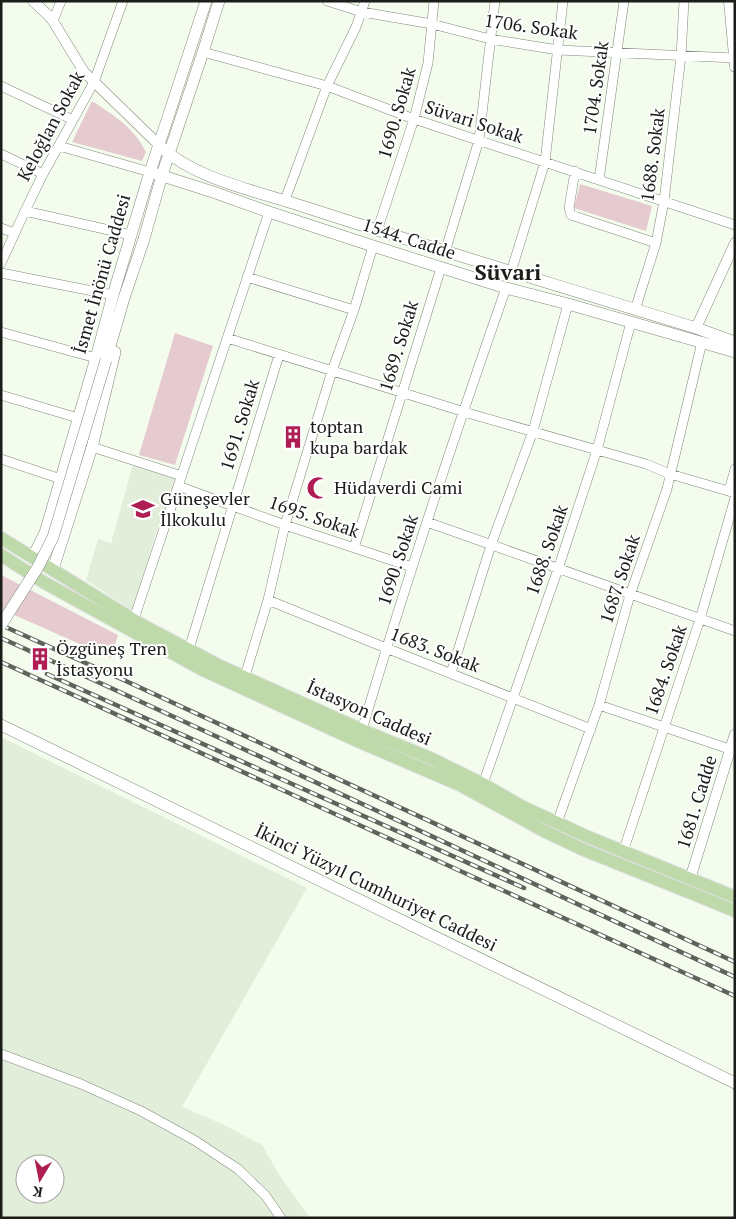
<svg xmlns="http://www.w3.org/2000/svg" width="736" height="1219" font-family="'PT Serif',serif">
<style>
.built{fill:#e2eeda;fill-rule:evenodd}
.green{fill:#e5cacf}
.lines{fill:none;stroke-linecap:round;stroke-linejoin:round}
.minor-casing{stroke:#80897b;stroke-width:10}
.tertiary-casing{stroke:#80897b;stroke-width:11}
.secondary-casing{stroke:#80897b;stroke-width:12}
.primary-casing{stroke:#dfdfdf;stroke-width:14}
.minor{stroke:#fff;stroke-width:9}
.tertiary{stroke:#fff;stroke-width:10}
.secondary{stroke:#fff;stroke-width:11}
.primary{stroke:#bedaab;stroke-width:12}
.rail-casing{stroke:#5e635b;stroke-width:4.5}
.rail{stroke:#fff;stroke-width:2.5;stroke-dasharray:8;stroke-linecap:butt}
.secondary-bridge-casing{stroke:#80897b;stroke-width:12;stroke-linecap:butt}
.secondary-bridge{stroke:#fff;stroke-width:11}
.labels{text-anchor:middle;stroke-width:4;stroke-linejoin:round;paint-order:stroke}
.street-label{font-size:18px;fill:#1a1d18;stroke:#fff}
.poi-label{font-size:18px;fill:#1a1d18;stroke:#fff;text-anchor:start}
.district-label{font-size:22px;font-weight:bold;fill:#1a1d18;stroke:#fff}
</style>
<rect width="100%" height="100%" fill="#f3fced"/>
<path class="built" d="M 133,465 L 175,479 L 154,539 L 133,611 L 86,580 L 98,539 L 111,543 Z
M 1,737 L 307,888 L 182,1107 L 222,1124 L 262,1145 L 280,1176 L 310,1218 L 1,1218 ZM 25,1164 L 55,1164 L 55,1194 L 25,1194 Z"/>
<path class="green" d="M 92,101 C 115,116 133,127 146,152 L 142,161 L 72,142 Z
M 580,184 L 652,206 L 646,231 L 574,208 Z
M 175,333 L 213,346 L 175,465 L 139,455 Z
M 1,575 L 118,635 L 111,658 L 1,609 Z"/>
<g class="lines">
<defs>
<path id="minor" d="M 327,1 L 362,12 L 432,24 L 490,39 L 558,50 L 735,58
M 53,21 L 61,1
M 203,52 L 327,86 L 414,119 L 735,225
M 1,86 L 73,120
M 59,146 L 150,172
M 1,154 L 43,174
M 575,171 L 569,208 L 571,215 L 656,243
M 599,180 L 624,1
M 285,200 L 327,86 L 356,27 L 365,1
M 25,211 L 131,235
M 1,228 L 14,233
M 377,231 L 414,119 L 428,63 L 434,1
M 445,252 L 479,140 L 495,1
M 1,263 L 25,211 L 43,174 L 94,82 L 123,1
M 511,272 L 545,162 L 563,1
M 1,273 L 113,295
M 247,277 L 354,310
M 635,310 L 656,243 L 664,201 L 681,56 L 684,1
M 1,332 L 96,358
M 227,338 L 471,414 L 646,464 L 670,474 L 735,493
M 1,395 L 78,418
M 92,447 L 182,476
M 1,459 L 61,479
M 178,486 L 285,525 L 412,567
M 729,491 L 735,469
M 427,522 L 735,631
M 354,548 L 441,268
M 268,600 L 386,648 L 591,729
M 134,619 L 269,212
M 189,649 L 279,355
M 451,673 L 491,545 L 533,431 L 568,304
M 245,676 L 268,600 L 285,525 L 332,371 L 354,310 L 373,246
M 599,705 L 735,751
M 362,730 C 406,581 455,434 506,288
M 483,784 L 558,569 L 597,450 L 631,322
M 557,823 L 599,705 L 630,595 L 667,489 L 702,342
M 623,852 L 700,619 L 735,498
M 1,1054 L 81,1084 L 141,1111 L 194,1140 L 238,1169 L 265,1195 L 281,1218"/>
<path id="tertiary" d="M 33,1 L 48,15 L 53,21 L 84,72 L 159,145
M 729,1 L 735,67
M 696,328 L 735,243
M 690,879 L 735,734"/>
<path id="secondary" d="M 159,145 C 195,180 261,192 308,208 C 437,250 567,288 696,328 L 735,342
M 150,172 L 213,192 L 269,212 L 373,246 L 506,288 L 568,304 L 735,352
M 106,360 L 124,298 L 144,239 L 162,175 L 203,52 L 219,1
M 33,557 L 45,533 L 96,358 L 113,295 L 150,172 L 206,1
M 53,569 L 92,447 L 115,352
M 1,725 L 735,1083"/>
<path id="primary" d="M 1,538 L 144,626 L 222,667 L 362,730 L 430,758 L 483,784 L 521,806 L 588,837 L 735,897
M 1,555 L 45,583 L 203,670 L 353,739 L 460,785 L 546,832 L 584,850 L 696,895 L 735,911"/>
</defs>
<use href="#minor" class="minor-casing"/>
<use href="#tertiary" class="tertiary-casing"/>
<use href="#secondary" class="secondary-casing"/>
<use href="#primary" class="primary-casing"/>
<use href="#minor" class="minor"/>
<use href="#tertiary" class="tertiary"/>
<use href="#secondary" class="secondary"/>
<use href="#primary" class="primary"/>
<defs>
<path id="rail" d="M 1,625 L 128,682 L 735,962
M 1,638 C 247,749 490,864 735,977
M 1,662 L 735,996
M 47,674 L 524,888"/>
</defs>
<use href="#rail" class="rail-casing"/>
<use href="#rail" class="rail"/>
<defs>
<path id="secondary-bridge" d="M 1,625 L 38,567 L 53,537 L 106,360"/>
</defs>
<use href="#secondary-bridge" class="secondary-bridge-casing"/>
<use href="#secondary-bridge" class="secondary-bridge"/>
</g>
<defs>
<symbol id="building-bare" viewBox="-9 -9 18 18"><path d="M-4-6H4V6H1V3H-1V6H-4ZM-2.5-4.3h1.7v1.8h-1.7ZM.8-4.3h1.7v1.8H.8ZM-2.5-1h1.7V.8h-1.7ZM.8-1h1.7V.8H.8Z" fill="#ae1e53" stroke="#fff" stroke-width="2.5" paint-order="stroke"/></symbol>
<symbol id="mosque-bare" viewBox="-9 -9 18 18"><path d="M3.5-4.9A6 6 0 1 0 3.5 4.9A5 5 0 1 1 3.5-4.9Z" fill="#ae1e53" stroke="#fff" stroke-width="2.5" paint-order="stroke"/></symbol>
<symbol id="school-bare" viewBox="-9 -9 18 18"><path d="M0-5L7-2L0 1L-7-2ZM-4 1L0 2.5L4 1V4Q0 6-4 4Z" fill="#ae1e53" stroke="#fff" stroke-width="2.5" paint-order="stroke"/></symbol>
</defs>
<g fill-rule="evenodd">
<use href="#building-bare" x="277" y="421" width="32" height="32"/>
<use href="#mosque-bare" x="302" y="472" width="32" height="32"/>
<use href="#school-bare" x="127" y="493" width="32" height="32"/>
<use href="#building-bare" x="24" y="643" width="32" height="32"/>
</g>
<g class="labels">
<g class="street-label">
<text transform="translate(531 27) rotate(8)" y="6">1706. Sokak</text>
<text transform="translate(596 88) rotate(-82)" y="6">1704. Sokak</text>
<text transform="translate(397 113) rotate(-74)" y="6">1690. Sokak</text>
<text transform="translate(474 122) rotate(18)" y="6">Süvari Sokak</text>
<text transform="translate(51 126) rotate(-62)" y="6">Keloğlan Sokak</text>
<text transform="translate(653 155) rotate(-83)" y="6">1688. Sokak</text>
<text transform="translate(409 239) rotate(18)" y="6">1544. Cadde</text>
<text transform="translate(102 274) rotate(-74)" y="6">İsmet İnönü Caddesi</text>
<text transform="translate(399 346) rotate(-73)" y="6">1689. Sokak</text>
<text transform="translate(240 425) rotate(-73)" y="6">1691. Sokak</text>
<text transform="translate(314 517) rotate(19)" y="6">1695. Sokak</text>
<text transform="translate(547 550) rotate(-71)" y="6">1688. Sokak</text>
<text transform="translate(398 560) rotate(-72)" y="6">1690. Sokak</text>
<text transform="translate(620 579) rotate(-72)" y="6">1687. Sokak</text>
<text transform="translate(435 650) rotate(21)" y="6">1683. Sokak</text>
<text transform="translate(666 670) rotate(-71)" y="6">1684. Sokak</text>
<text transform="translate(369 713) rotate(24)" y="6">İstasyon Caddesi</text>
<text transform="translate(697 802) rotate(-73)" y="6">1681. Cadde</text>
<text transform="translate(376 888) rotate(26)" y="6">İkinci Yüzyıl Cumhuriyet Caddesi</text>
</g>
<g class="poi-label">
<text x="310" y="433">toptan<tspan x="310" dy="21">kupa bardak</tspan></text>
<text x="334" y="494">Hüdaverdi Cami</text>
<text x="160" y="505">Güneşevler<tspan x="160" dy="21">İlkokulu</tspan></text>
<text x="56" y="655">Özgüneş Tren<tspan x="56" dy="21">İstasyonu</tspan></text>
</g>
<g class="district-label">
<text x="508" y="280">Süvari</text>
</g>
</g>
<rect width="736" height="1219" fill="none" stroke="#1a1d18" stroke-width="5"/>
<g transform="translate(40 1179) rotate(190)"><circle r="24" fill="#ffffff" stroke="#a3a5a3"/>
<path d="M0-4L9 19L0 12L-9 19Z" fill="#ae1e53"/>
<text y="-8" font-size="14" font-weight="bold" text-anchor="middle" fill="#1a1d18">K</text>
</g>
</svg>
